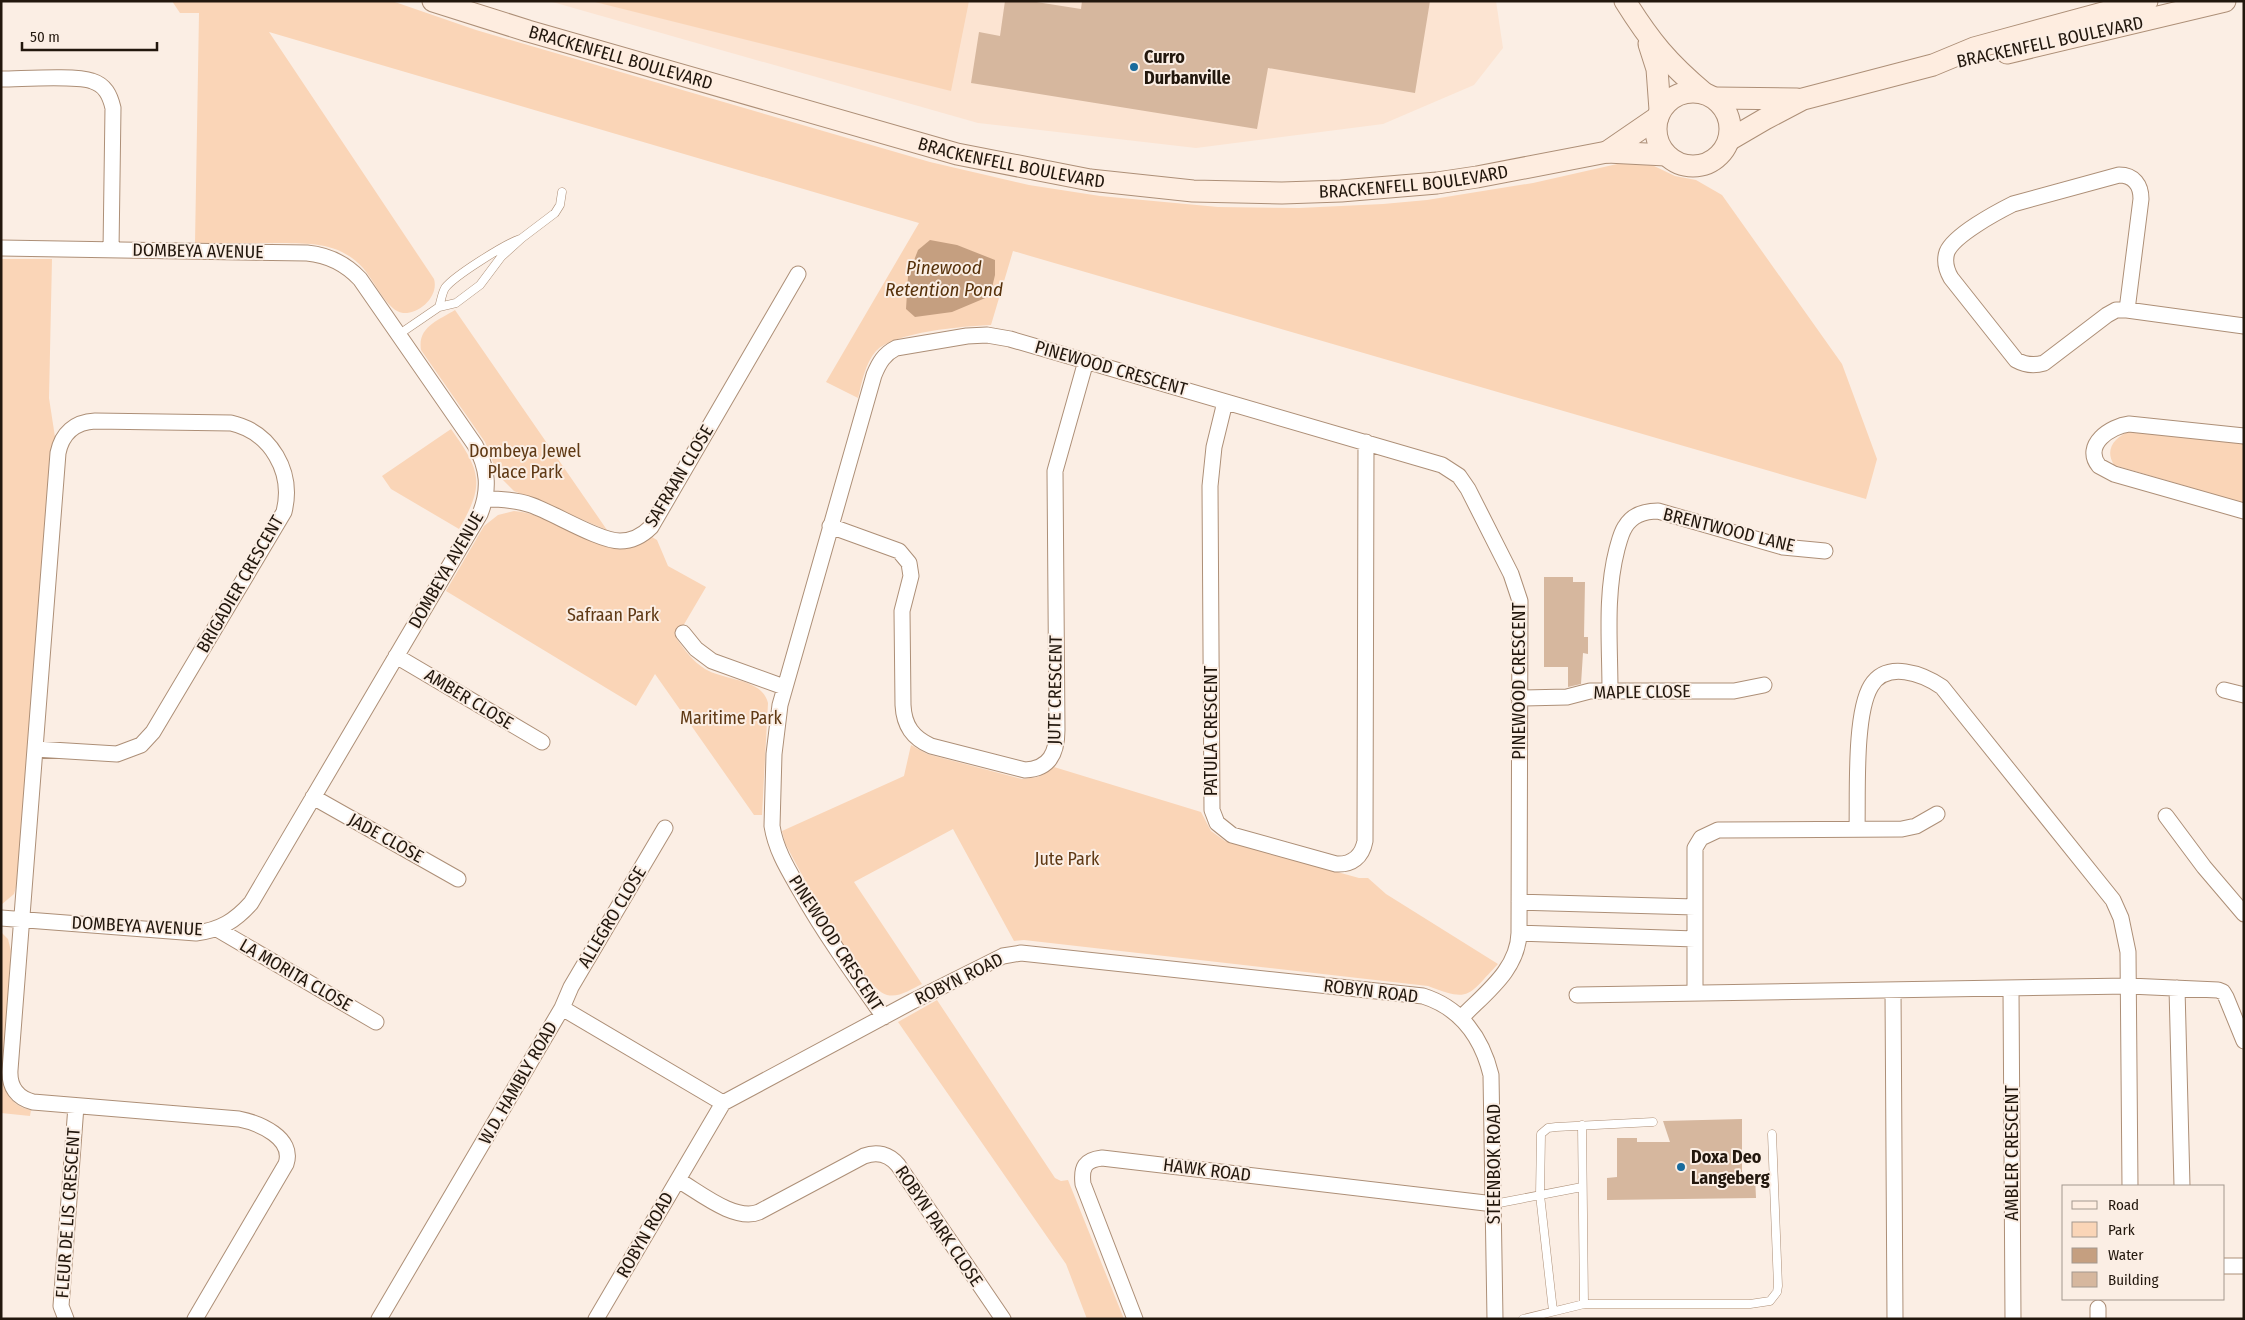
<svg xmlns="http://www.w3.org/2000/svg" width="2245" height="1320" font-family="'Fira Sans Condensed',sans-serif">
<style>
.built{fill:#fce4d2}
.green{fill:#fad5b7}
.water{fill:#c59f80}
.building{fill:#d6b79e}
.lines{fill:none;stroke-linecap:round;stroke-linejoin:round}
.lane-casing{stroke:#ad8f77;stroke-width:9}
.street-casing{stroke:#ad8f77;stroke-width:17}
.secondary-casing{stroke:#ad8f77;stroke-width:23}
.lane{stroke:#fff;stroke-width:8}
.street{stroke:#fff;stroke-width:15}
.secondary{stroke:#feede0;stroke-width:21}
.poi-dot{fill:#196b9d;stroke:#fbeee4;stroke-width:2}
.labels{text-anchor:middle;stroke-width:4;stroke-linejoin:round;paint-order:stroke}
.street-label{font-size:18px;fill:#22170d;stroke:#fbeee4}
.poi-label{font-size:18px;font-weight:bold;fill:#22170d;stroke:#fbeee4;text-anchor:start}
.park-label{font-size:18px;fill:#5f3914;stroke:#fbeee4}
.water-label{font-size:19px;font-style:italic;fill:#57320b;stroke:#fbeee4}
</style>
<rect width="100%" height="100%" fill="#fbeee4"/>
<path class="built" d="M 549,1 L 1496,1 L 1503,48 L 1474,85 L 1383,124 L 1196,148 L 978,123 Z"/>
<path class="green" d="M 172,1 L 392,1 L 476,30 L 930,162 L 1029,185 L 1100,196 L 1218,207 L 1299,208 L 1383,204 L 1427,200 L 1533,183 L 1626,162 L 1652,165 L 1675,176 L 1696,180 L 1722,195 L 1842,364 L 1877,459 L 1866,499 L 1013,251 L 991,325 C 964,326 894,332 876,351 C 865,364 862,382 858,398 L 826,382 L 919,223 L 269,32 L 434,279 C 439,296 420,314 403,313 C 387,311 374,280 363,268 C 358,262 350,256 342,252 C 320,241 292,244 268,243 C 243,243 219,243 195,243 L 199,13 L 180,13 Z
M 591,1 L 969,1 L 951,91 Z
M 1,259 L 52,259 L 49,398 L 55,437 L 50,457 L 17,884 L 14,894 L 1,905 Z
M 455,310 L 607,530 L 514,491 L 498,475 L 485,442 L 421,350 C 417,327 439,320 455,310 Z
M 451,429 C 480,470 486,483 459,529 L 391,489 L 382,476 Z
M 2130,431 L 2244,444 L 2244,503 L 2114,465 C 2104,449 2115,437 2130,431 Z
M 514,511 C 558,513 610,571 652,537 L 657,540 L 668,566 L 706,587 L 676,638 C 685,650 692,661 705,669 C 725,681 762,678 768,703 L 762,815 L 754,815 L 655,674 L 636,706 L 446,591 L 484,526 L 498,515 Z
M 911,745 L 927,754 L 1022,779 L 1038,777 L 1054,767 L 1201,812 L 1211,831 L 1225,841 L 1359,878 L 1368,878 L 1386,894 L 1498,964 C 1468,995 1471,1003 1428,986 L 1024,940 L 1014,941 L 953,829 L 854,882 L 922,984 C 911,989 899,998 887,995 C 862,989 799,870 785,843 L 782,831 L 904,776 Z
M 1,932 L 8,939 L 11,951 L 2,1080 C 7,1096 14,1107 31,1110 L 30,1116 L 1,1113 Z
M 937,1000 L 1055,1178 L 1061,1181 L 1068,1180 L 1124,1319 L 1087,1319 L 1066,1264 L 898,1022 Z"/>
<path class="water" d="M 930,240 L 957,245 L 995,260 L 995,275 L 990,296 L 952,312 L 915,317 L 906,309 L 908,276 L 918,250 Z"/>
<path class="building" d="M 1005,1 L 1030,1 L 1081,9 L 1082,1 L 1430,1 L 1415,93 L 1268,68 L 1257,129 L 971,83 L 979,32 L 1000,36 Z
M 1544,577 L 1573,577 L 1573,582 L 1585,582 L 1584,637 L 1588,637 L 1588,654 L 1583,653 L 1581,684 L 1568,687 L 1568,667 L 1544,667 Z
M 1742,1119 L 1742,1176 L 1755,1176 L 1756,1198 L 1607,1200 L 1607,1178 L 1617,1177 L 1617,1138 L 1637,1138 L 1637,1142 L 1670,1142 L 1663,1121 Z"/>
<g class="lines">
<defs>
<path id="lane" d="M 439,307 C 441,301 442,293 445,288 C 454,276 505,244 520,239
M 398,335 L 439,307 L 456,303 L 480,285 L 501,257 L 522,238 L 555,213 L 560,205 L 562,192
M 1582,1125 L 1584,1304
M 1494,1204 L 1582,1187
M 1553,1311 L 1540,1195 L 1541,1134 L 1548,1128 L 1556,1127 L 1653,1122
M 1523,1319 L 1584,1304 L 1750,1304 L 1770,1301 L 1777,1292 L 1778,1286 L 1772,1134"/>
<path id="street" d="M 1,79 C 22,79 75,75 92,81 C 105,85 110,95 113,108 L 111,250
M 1,248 L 307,253 C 328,255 345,263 360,279 L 475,445 C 488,468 490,489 480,514 L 251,903 C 235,921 220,930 196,933 L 1,918
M 2127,310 L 2141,199 C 2141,185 2134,175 2119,175 L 2013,204 C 1997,212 1954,235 1947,252 C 1944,261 1947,271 1951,278 L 2016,360 C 2025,365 2034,366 2044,363 L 2107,315 L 2116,310 L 2127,310 L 2244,326
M 1225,402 L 1214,447 L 1210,486 L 1212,810 L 1217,823 L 1232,835 L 1336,864 C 1352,865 1362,857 1365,841 L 1366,442
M 2244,436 L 2129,424 C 2111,426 2082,445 2099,466 L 2114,474 L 2244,511
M 485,499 C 501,499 517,500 531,505 C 554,513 599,541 620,541 C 633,541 642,536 651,527 L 798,274
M 830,526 L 899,551 L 909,563 L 911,576 L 902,611 L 903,705 C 904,726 913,738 931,746 L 1025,770 C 1050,769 1057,752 1057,730 L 1055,471 L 1086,361
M 683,633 L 696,649 L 712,661 L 784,687
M 396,656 L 542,742
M 2224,690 L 2244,695
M 1610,691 C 1610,644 1605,595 1617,549 C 1619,542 1621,533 1625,527 C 1632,515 1645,511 1658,511 L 1783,547 L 1825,551
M 1519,698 L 1567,697 L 1590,691 L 1734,691 L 1764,685
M 35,749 L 117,754 L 141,745 L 153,732 L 284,512 C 294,472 271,432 231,423 L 95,421 C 75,422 62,433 58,453 L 10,1070 C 9,1087 17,1098 33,1102 L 239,1119 C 259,1123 295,1138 286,1164 L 195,1319
M 313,797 L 458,879
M 2166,816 L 2204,867 L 2244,914
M 1857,829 C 1858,795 1854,714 1871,686 C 1887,660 1923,674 1942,687 L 2113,900 L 2121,918 L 2128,952 L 2130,1186
M 1519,902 L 1695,907
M 217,929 L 376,1022
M 1519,933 L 1695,939
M 2011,988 L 2013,1319
M 2177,988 L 2182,1186
M 1893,990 L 1895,1319
M 1695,993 L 1695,848 L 1701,838 L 1718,830 L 1902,829 L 1916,826 L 1937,814
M 1577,995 L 2129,986 L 2218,990 L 2223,992 L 2226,997 L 2244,1041
M 562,1008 L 571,987 L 665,828
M 884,1017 C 855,976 826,936 801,892 C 789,871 776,851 772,826 L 774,754 L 780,705 L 874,375 C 879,363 884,354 896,348 L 967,336 L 987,335 L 1010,339 L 1442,465 L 1459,476 L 1468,489 L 1511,574 L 1520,601 L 1519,933 C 1518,970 1485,993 1461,1018
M 678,1180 C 699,1192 735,1222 759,1212 L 864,1156 C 877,1151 889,1154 898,1165 L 1003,1319
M 2224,1266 L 2244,1266
M 2098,1308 L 2098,1319
M 66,1319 L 61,1306 L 76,1106
M 379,1319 L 562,1008 L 723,1103
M 596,1319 L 723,1103 L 913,1001 L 1003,956 L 1021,953 L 1423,996 C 1461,1008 1482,1038 1491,1075 L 1495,1319
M 1135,1319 L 1083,1184 C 1081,1167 1085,1160 1102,1158 L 1494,1204"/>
<g id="secondary">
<path id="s1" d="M 433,1 L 528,31 L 957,154 L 1090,180 L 1193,191 L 1282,193 L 1341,191 L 1437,183 L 1477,177 L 1607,152 L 1666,155"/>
<path d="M 1625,1 C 1650,41 1668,63 1704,93"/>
<path d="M 1649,44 L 1657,69 L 1660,110"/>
<path d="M 2007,53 L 2225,1"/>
<circle cx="1693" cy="129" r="37"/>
<path d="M 1715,98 L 1797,99"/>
<path d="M 1729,140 L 1765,119 L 1803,99 L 1933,65 L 1974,48 L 2147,1"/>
<path d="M 1607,152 L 1658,117"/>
</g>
</defs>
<use href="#lane" class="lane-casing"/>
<use href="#street" class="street-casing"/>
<use href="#secondary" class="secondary-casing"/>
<use href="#lane" class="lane"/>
<use href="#street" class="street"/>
<use href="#secondary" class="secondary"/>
</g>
<g class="poi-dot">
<circle cx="1134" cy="67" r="5"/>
<circle cx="1681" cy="1167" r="5"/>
</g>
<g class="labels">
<g class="street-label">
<text transform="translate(2050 42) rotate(-12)" y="6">BRACKENFELL BOULEVARD</text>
<text dy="6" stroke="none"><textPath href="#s1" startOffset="196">BRACKENFELL BOULEVARD</textPath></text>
<text dy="6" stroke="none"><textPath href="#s1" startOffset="601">BRACKENFELL BOULEVARD</textPath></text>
<text dy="6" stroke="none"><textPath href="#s1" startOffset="1006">BRACKENFELL BOULEVARD</textPath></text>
<text transform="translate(198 251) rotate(1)" y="6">DOMBEYA AVENUE</text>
<text transform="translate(1111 368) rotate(16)" y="6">PINEWOOD CRESCENT</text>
<text transform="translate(679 476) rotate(-59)" y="6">SAFRAAN CLOSE</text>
<text transform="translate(1729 530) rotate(14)" y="6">BRENTWOOD LANE</text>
<text transform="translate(446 570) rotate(-60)" y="6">DOMBEYA AVENUE</text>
<text transform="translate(240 584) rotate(-60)" y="6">BRIGADIER CRESCENT</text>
<text transform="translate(1519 681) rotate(-90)" y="6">PINEWOOD CRESCENT</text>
<text transform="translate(1055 690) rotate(-89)" y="6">JUTE CRESCENT</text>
<text transform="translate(1642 692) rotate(-1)" y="6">MAPLE CLOSE</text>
<text transform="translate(469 699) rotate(31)" y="6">AMBER CLOSE</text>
<text transform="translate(1211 731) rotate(-90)" y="6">PATULA CRESCENT</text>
<text transform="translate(386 838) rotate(29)" y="6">JADE CLOSE</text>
<text transform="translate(612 917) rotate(-59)" y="6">ALLEGRO CLOSE</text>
<text transform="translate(137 926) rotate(3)" y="6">DOMBEYA AVENUE</text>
<text transform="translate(836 943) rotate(57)" y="6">PINEWOOD CRESCENT</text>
<text transform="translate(296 975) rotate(30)" y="6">LA MORITA CLOSE</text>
<text transform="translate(959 979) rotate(-26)" y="6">ROBYN ROAD</text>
<text transform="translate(1371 991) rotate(7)" y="6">ROBYN ROAD</text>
<text transform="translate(518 1083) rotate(-60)" y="6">W.D. HAMBLY ROAD</text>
<text transform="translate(2012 1153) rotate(-90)" y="6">AMBLER CRESCENT</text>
<text transform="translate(1494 1164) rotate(-90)" y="6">STEENBOK ROAD</text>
<text transform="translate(1207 1170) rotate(7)" y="6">HAWK ROAD</text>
<text transform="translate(68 1213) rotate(-86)" y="6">FLEUR DE LIS CRESCENT</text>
<text transform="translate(939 1226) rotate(56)" y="6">ROBYN PARK CLOSE</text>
<text transform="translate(645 1235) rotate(-60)" y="6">ROBYN ROAD</text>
</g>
<g class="poi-label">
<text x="1144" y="63">Curro<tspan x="1144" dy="21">Durbanville</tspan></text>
<text x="1691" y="1163">Doxa Deo<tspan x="1691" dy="21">Langeberg</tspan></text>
</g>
<g class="park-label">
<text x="525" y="457">Dombeya Jewel<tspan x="525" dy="21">Place Park</tspan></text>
<text x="613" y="621">Safraan Park</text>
<text x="731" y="724">Maritime Park</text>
<text x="1067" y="865">Jute Park</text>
</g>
<g class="water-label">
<text x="944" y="274">Pinewood<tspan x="944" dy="22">Retention Pond</tspan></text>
</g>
</g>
<rect width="2245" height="1320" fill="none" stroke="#22170d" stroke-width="5"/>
<rect x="2062" y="1185" width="162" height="115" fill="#fbeee4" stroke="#a4988e"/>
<rect x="2072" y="1201" width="25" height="8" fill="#feede0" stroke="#a4988e"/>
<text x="2108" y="1210" font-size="15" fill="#22170d">Road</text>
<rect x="2072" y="1222" width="25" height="15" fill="#fad5b7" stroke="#a4988e"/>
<text x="2108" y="1235" font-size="15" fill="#22170d">Park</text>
<rect x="2072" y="1248" width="25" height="15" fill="#c59f80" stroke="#a4988e"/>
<text x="2108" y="1260" font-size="15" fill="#22170d">Water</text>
<rect x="2072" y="1272" width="25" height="15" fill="#d6b79e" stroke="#a4988e"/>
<text x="2108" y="1285" font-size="15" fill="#22170d">Building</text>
<path d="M22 42v8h135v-8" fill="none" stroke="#22170d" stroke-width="2.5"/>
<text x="30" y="42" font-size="15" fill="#22170d" stroke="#fbeee4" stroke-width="4" paint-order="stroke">50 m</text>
</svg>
